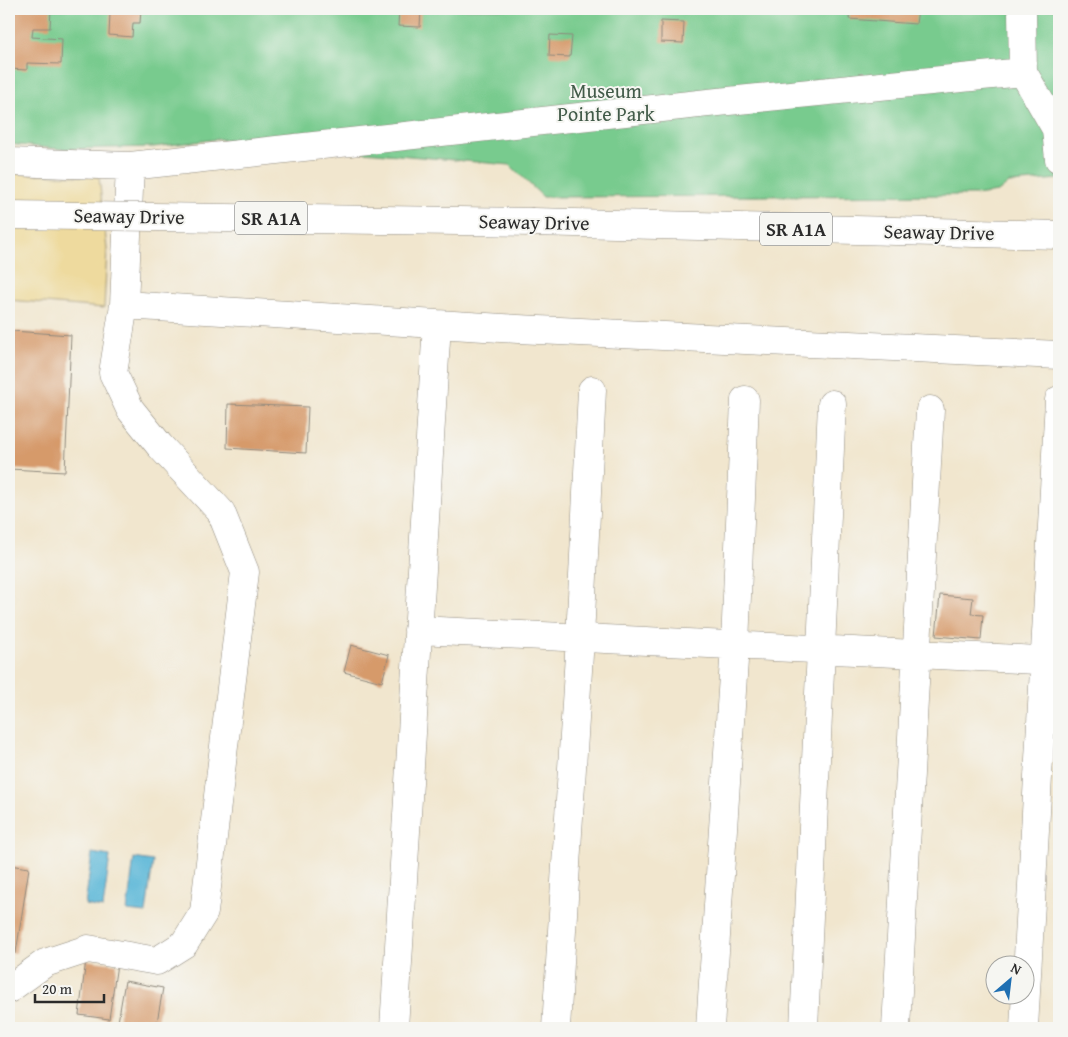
<svg xmlns="http://www.w3.org/2000/svg" width="1068" height="1037" font-family="'Gentium Book Plus',serif">
<style>
.green{fill:#78cb8e;stroke:#527b5c}
.sand{fill:#eeda9e;stroke:#8c8264}
.water{fill:#59b6d7;stroke:#427081}
.building{fill:#d69a6b}
.lines{fill:none;stroke-linecap:round;stroke-linejoin:round}
.minor-casing{stroke:#8e887c;stroke-width:29}
.major-casing{stroke:#8e887c;stroke-width:29}
.minor{stroke:#fff;stroke-width:28}
.major{stroke:#fff;stroke-width:28}
.major-bridge-casing{stroke:#8e887c;stroke-width:29;stroke-linecap:butt}
.major-bridge{stroke:#fff;stroke-width:28}
.labels{text-anchor:middle;stroke-width:4;stroke-linejoin:round;paint-order:stroke}
.shield{fill:#f6f6f2;stroke:#686867;stroke-width:1}
.shield-label{font-size:19px;font-weight:bold;fill:#2b2b2b}
.park-label{font-size:20px;fill:#425b49;stroke:#f6f6f2}
.street-label{font-size:20px;fill:#2b2b2b;stroke:#f6f6f2}
</style>
<rect width="100%" height="100%" fill="#f6f6f2"/>
<filter id="ink" filterUnits="userSpaceOnUse"><feTurbulence type="fractalNoise" baseFrequency=".02" numOctaves="2"/><feDisplacementMap in="SourceGraphic" scale="10" xChannelSelector="R" yChannelSelector="G"/><feConvolveMatrix kernelMatrix="1 2 1 2 8 2 1 2 1" color-interpolation-filters="sRGB"/></filter>
<filter id="wash" filterUnits="userSpaceOnUse"><feTurbulence type="fractalNoise" baseFrequency=".0096" numOctaves="4" result="noise"/><feDisplacementMap in="SourceGraphic" scale="20" xChannelSelector="R" yChannelSelector="G"/><feGaussianBlur stdDeviation="1.12" result="paint"/><feColorMatrix in="noise" values="0 0 0 0 0 0 0 0 0 0 0 0 0 0 0 0 0 1.4 0 .05"/><feComposite in="paint" operator="in"/></filter>
<g filter="url(#wash)">
<rect width="100%" height="100%" fill="#f1e6ce"/>
<path class="green" d="M 9,9 L 1059,9 L 1059,179 L 1009,183 L 998,192 L 975,195 L 543,197 L 510,165 L 219,139 L 153,147 L 59,149 L 9,144 Z"/>
<path class="sand" d="M 9,173 L 99,177 L 107,249 L 104,308 L 9,300 Z"/>
<path class="water" d="M 92,853 L 110,856 L 103,908 L 85,905 Z
M 134,858 L 153,861 L 146,913 L 127,911 Z"/>
<g id="blocks">
<path class="building" d="M 9,9 L 51,9 L 50,28 L 33,28 L 32,37 L 62,39 L 61,64 L 27,63 L 27,70 L 9,69 Z
M 103,9 L 141,9 L 140,23 L 133,23 L 132,37 L 109,35 L 110,13 L 103,12 Z
M 399,9 L 421,9 L 420,27 L 398,26 Z
M 850,9 L 918,9 L 916,24 L 849,19 Z
M 661,21 L 684,22 L 683,43 L 661,42 Z
M 550,35 L 572,36 L 570,57 L 549,56 Z
M 12,331 L 71,335 L 65,472 L 9,469 Z
M 228,404 L 308,407 L 306,453 L 227,448 Z
M 940,595 L 973,598 L 971,614 L 983,615 L 981,640 L 936,636 Z
M 351,645 L 389,655 L 382,682 L 344,672 Z
M 9,865 L 29,868 L 16,953 L 9,952 Z
M 86,960 L 117,964 L 109,1019 L 79,1015 Z
M 125,981 L 163,988 L 156,1028 L 117,1028 Z"/>
</g>
</g>
<g filter="url(#ink)">
<use href="#blocks" fill-opacity="0" stroke="#8e887c" stroke-width="1"/>
<g class="lines">
<defs>
<path id="minor" d="M 1022,9 L 1023,72 L 1056,129 L 1059,159
M 9,162 L 130,166 L 708,103 L 1023,72
M 124,305 L 518,329 L 1059,355
M 418,630 L 1059,661
M 9,989 L 45,963 L 88,949 L 157,961 L 184,944 L 204,912 L 245,572 L 221,512 L 160,446 L 130,409 L 113,373 L 124,305 L 130,166
M 394,1028 L 437,324
M 556,1028 L 580,638 L 592,390
M 710,1028 L 735,645 L 745,400
M 804,1028 L 832,404
M 896,1028 L 930,410
M 1024,1028 L 1059,400"/>
<path id="major" d="M 533,222 L 1059,235"/>
</defs>
<use href="#minor" class="minor-casing"/>
<use href="#major" class="major-casing"/>
<use href="#minor" class="minor"/>
<use href="#major" class="major"/>
<defs>
<path id="major-bridge" d="M 9,215 L 533,222"/>
</defs>
<use href="#major-bridge" class="major-bridge-casing"/>
<use href="#major-bridge" class="major-bridge"/>
</g>
</g>
<g class="labels">
<g class="shield">
<rect x="235" y="201.5" width="72" height="33" rx="4"/>
<rect x="760" y="212.5" width="72" height="33" rx="4"/>
</g>
<g class="shield-label">
<text x="271" y="225">SR A1A</text>
<text x="796" y="236">SR A1A</text>
</g>
<g class="park-label">
<text x="606" y="98">Museum<tspan x="606" dy="23">Pointe Park</tspan></text>
</g>
<g class="street-label">
<text transform="translate(129 216) rotate(1)" y="7">Seaway Drive</text>
<text transform="translate(534 222) rotate(1)" y="7">Seaway Drive</text>
<text transform="translate(939 232) rotate(1)" y="7">Seaway Drive</text>
</g>
</g>
<rect width="1068" height="1037" fill="none" stroke="#f6f6f2" stroke-width="30"/>
<g transform="translate(1010 980) rotate(28)"><circle r="24" fill="#f6f6f2" stroke="#a5a5a2"/>
<path d="M0-4L9 19L0 12L-9 19Z" fill="#1f6fb2"/>
<text y="-8" font-size="14" font-weight="bold" text-anchor="middle" fill="#2b2b2b">N</text>
</g>
<path d="M35 994v8h69v-8" fill="none" stroke="#2b2b2b" stroke-width="2.5"/>
<text x="42" y="994" font-size="15" fill="#2b2b2b" stroke="#f6f6f2" stroke-width="4" paint-order="stroke">20 m</text>
</svg>
